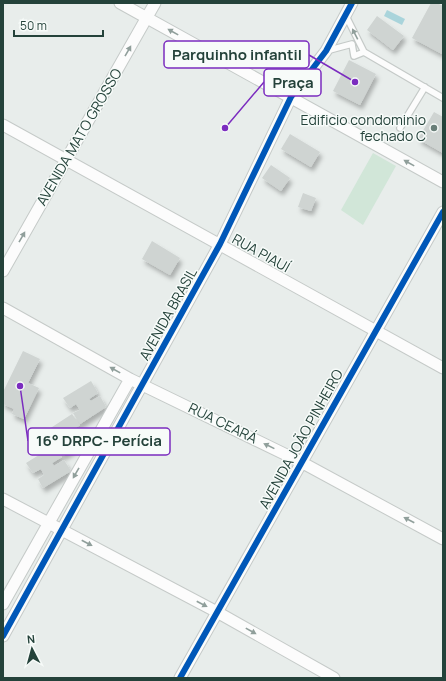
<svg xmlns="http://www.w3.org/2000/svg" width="446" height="681" font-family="Manrope,sans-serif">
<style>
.green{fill:#d1e6d8}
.water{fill:#a9d4db}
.building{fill:#cfd4d2;filter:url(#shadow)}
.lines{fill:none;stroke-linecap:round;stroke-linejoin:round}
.service-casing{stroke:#c5cac8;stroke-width:8}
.minor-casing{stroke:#c5cac8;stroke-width:13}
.service{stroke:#fcfcfc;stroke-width:5.5}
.minor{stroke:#fcfcfc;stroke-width:11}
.cycleway-casing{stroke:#f7fbf9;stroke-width:8}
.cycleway{stroke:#0057b8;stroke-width:6}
.oneway{fill:#909f9b}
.poi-dot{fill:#697e78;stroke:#f7fbf9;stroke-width:1.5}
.labels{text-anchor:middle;stroke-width:3;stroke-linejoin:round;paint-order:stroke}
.poi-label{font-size:14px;fill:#24423a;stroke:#f7fbf9;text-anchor:end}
.street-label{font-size:14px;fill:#24423a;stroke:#f7fbf9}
.leader{fill:none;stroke:#7b2cbf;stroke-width:1.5}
.callout-dot{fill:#7b2cbf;stroke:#f7fbf9;stroke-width:1.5}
.callout{fill:#f7fbf9;stroke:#7b2cbf;stroke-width:1.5}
.callout-label{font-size:15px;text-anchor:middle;font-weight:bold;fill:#24423a}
</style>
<defs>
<filter id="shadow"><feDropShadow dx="2.5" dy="4.5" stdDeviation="2" flood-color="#0004"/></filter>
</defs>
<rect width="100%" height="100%" fill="#e8edeb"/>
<path class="green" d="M 373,153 L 396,166 L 363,225 L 341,210 Z"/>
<path class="water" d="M 387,10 L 405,19 L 402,25 L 384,16 Z"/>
<path class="building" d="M 431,3 L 437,3 L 443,6 L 442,54 L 412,38 Z
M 377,16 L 404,36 L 393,50 L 367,30 Z
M 349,60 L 376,74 L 360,105 L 333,91 Z
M 434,112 L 443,117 L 443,153 L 418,139 Z
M 290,134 L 320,152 L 311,167 L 281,149 Z
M 271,165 L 290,178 L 281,191 L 262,178 Z
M 303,193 L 316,198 L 311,211 L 298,207 Z
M 152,241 L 180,258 L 170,275 L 142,259 Z
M 23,351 L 40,359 L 28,383 L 39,388 L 24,419 L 12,414 L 14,409 L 3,404 L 3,392 Z
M 91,381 L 98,393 L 89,399 L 91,401 L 100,396 L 106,407 L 80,424 L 73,413 L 80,410 L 76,404 L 70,408 L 63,398 Z
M 72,414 L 80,425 L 71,431 L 73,434 L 82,428 L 89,440 L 63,456 L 57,446 L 65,441 L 61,435 L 52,440 L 46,431 Z
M 55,445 L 62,457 L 52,463 L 54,466 L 64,460 L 71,471 L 43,488 L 38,479 L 44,475 L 41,469 L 33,473 L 26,463 Z"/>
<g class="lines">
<defs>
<path id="service" d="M 346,16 L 364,52 L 443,98
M 326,51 L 352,44 L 354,56 L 364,52
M 400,128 L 425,87"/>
<path id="minor" d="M 120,3 L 443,182
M 3,125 L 443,368
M 3,271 L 155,3
M 3,308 L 130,379 L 301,462 L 443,539
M 3,499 L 217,612 L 334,678
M 3,604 L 130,379
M 3,636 L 220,244 L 291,97 L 326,51 L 352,3
M 180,678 L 443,212"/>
</defs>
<use href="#service" class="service-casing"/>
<use href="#minor" class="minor-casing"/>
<use href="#service" class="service"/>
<use href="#minor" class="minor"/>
<defs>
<path id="cycleway" d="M 3,636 L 220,244 L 291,97 L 326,51 L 352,3
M 180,678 L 443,212"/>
</defs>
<use href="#cycleway" class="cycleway-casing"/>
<use href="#cycleway" class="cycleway"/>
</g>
<defs><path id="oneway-solid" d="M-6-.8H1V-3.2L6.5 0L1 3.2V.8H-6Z"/></defs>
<g class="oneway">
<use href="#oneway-solid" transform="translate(173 32) rotate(-151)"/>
<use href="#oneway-solid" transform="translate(355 34) rotate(-117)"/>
<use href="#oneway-solid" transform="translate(128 51) rotate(-60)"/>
<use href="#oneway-solid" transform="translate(409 163) rotate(-151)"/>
<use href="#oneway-solid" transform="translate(22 237) rotate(-60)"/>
<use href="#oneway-solid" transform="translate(115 370) rotate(-151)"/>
<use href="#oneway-solid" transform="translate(269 446) rotate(-154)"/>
<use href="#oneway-solid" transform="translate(76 473) rotate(120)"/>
<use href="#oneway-solid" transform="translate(409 520) rotate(-152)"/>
<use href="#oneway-solid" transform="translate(87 543) rotate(28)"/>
<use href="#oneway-solid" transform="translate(202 604) rotate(28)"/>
<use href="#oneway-solid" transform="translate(251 631) rotate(29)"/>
</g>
<circle class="poi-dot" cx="434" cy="128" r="4"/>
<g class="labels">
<g class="poi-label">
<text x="426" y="125">Edificio condominio<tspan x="426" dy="16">fechado C</tspan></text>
</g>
<g class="street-label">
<text transform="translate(79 137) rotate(-60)" y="5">AVENIDA MATO GROSSO</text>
<text transform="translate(261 253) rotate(29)" y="5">RUA PIAUÍ</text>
<text transform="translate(168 314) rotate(-61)" y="5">AVENIDA BRASIL</text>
<text transform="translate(223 423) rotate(26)" y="5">RUA CEARÁ</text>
<text transform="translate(301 439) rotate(-61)" y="5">AVENIDA JOÃO PINHEIRO</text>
</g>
</g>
<path class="leader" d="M355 82L309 55M225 128L264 82M20 386L28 441"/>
<g class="callout-dot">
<circle cx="355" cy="82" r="4"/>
<circle cx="225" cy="128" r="4"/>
<circle cx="20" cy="386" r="4"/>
</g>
<g class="callout">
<rect x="164" y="41" width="145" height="27" rx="4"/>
<rect x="264" y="69" width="57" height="27" rx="4"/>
<rect x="28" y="428" width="142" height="27" rx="4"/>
</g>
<g class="callout-label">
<text x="237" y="60">Parquinho infantil</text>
<text x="293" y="88">Praça</text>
<text x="99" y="446">16° DRPC- Perícia</text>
</g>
<rect width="446" height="681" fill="none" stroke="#24423a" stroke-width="8"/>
<g transform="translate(32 649) rotate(354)" stroke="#f7fbf9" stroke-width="3" paint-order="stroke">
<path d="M0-3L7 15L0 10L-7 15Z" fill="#24423a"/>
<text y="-6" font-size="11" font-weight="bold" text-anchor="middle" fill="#24423a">N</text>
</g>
<path d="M14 30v6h89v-6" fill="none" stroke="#24423a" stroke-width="2"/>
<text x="20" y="30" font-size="12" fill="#24423a" stroke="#f7fbf9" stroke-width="3" paint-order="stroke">50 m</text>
</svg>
